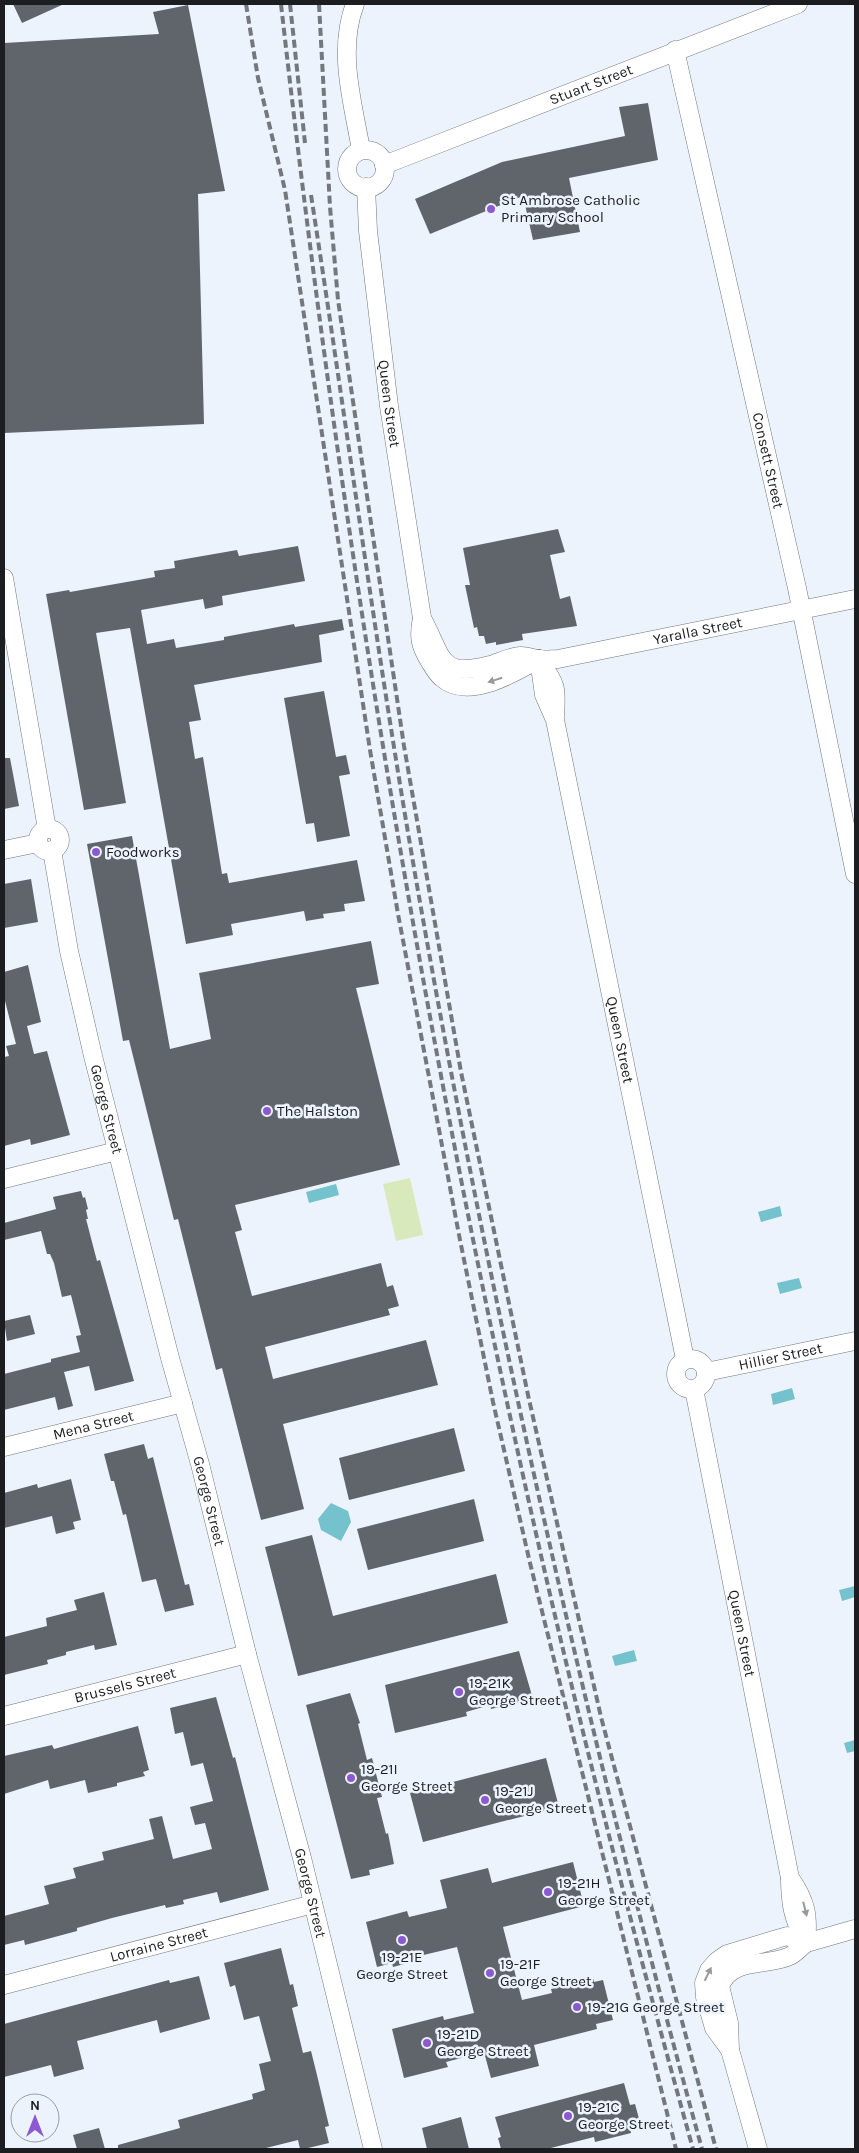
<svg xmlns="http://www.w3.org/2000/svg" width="859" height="2153" font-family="Karla,sans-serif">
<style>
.green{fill:#d8eabc}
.water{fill:#74c2ce}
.building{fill:#60656c}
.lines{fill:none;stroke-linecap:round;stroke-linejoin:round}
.minor-casing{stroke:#70767d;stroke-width:19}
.minor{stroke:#fff;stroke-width:18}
.rail{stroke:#74777d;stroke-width:4;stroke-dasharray:8 4;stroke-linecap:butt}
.oneway{fill:#98999b}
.poi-dot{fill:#8c59d2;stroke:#edf3fc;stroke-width:2}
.labels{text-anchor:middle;stroke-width:5;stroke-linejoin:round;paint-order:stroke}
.street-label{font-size:15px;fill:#1b1d20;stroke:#edf3fc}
.poi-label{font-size:15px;fill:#1b1d20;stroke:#edf3fc;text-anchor:start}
</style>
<rect width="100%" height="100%" fill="#edf3fc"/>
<path class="green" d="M 410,1178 L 423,1235 L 396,1241 L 383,1184 Z"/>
<path class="water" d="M 336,1184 L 339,1195 L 309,1203 L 306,1192 Z
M 780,1206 L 782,1216 L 761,1222 L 758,1212 Z
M 799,1278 L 802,1288 L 780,1294 L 777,1283 Z
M 792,1388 L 795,1399 L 773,1405 L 771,1394 Z
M 331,1503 L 348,1511 L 351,1522 L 341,1541 L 321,1530 L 318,1519 Z
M 855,1586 L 855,1597 L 842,1601 L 839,1590 Z
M 634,1650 L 637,1661 L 615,1666 L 612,1656 Z
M 855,1740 L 855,1751 L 847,1753 L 844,1743 Z"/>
<path class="building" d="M 13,4 L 64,4 L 22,23 Z
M 188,5 L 225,191 L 198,194 L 204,424 L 4,433 L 4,43 L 159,34 L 153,12 Z
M 648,103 L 658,160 L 569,178 L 580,232 L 533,240 L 523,196 L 430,234 L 415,199 L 502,162 L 625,136 L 619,107 Z
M 558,529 L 565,552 L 550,555 L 560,599 L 570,596 L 577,626 L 522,634 L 523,640 L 496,645 L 496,642 L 486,644 L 484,636 L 479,636 L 477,627 L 474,628 L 465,585 L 470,585 L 463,548 Z
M 298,546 L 305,581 L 222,596 L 223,605 L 205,609 L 203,599 L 141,610 L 147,644 L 174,639 L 176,648 L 224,640 L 224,637 L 294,624 L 295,627 L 342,619 L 344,630 L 319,635 L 322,662 L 194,685 L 201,720 L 189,722 L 195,759 L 203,757 L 222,874 L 227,873 L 229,883 L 357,860 L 365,901 L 344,904 L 345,911 L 323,914 L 324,918 L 306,921 L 304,911 L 231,924 L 233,935 L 186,944 L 130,628 L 96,633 L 126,803 L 84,810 L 46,594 L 69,590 L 70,592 L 155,577 L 154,571 L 175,568 L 174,561 L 237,550 L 239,556 Z
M 324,691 L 336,757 L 346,755 L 350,774 L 339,776 L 350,836 L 317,842 L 314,823 L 306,824 L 284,698 Z
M 4,758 L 10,758 L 19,806 L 4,809 Z
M 132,836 L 170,1049 L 211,1039 L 199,973 L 371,941 L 379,984 L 356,988 L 400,1165 L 235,1205 L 242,1230 L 235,1232 L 252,1296 L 381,1263 L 387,1287 L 393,1285 L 399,1306 L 388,1309 L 390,1315 L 265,1347 L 273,1379 L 426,1340 L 438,1385 L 283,1424 L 304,1509 L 261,1520 L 222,1368 L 216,1370 L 178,1219 L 174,1220 L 129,1040 L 123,1041 L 87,844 Z
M 31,879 L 38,922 L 4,928 L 4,884 Z
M 28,965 L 41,1022 L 27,1026 L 34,1054 L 47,1051 L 70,1135 L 31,1145 L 30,1139 L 4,1146 L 4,1057 L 9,1056 L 6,1046 L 16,1044 L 4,997 L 4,972 Z
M 81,1191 L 83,1198 L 85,1197 L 88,1209 L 86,1210 L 88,1219 L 86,1219 L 97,1261 L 100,1260 L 134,1381 L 95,1391 L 89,1366 L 64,1372 L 73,1406 L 58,1410 L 55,1397 L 4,1410 L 4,1374 L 51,1362 L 51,1359 L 80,1352 L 76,1336 L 81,1335 L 71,1295 L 62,1297 L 54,1263 L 50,1254 L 47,1254 L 41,1231 L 4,1240 L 4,1223 L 56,1209 L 53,1197 Z
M 30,1315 L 35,1334 L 7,1341 L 4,1321 Z
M 454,1428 L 465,1471 L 349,1500 L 339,1458 Z
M 144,1444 L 148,1459 L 153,1457 L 185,1585 L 189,1584 L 194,1605 L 165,1612 L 156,1579 L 142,1582 L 126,1514 L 123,1515 L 114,1481 L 111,1481 L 104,1454 Z
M 71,1479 L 81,1520 L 73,1522 L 75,1529 L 56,1534 L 52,1516 L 4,1528 L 4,1493 L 37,1484 L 38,1488 Z
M 474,1499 L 484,1541 L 368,1570 L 357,1529 Z
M 312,1535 L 333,1616 L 496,1574 L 508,1623 L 298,1676 L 265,1547 Z
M 104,1592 L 117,1645 L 95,1650 L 94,1645 L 66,1652 L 66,1655 L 47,1660 L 48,1664 L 4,1675 L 4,1637 L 47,1626 L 46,1618 L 77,1610 L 74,1600 Z
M 519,1651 L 533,1699 L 491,1709 L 490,1705 L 466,1712 L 467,1716 L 395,1733 L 385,1685 Z
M 350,1693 L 360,1723 L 358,1724 L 367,1760 L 372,1758 L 382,1797 L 377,1798 L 386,1834 L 388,1833 L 394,1864 L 369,1870 L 370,1875 L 351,1879 L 306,1705 Z
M 216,1697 L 233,1758 L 235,1757 L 269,1890 L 220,1903 L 217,1892 L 183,1900 L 184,1904 L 166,1908 L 165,1905 L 112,1918 L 77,1928 L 77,1931 L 25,1945 L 24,1940 L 4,1945 L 4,1916 L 49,1904 L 44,1886 L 76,1878 L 73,1868 L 104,1860 L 102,1852 L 154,1839 L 149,1819 L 162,1816 L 173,1859 L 212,1849 L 205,1823 L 195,1825 L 190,1807 L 213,1801 L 203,1763 L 191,1766 L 183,1732 L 175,1734 L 170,1708 Z
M 138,1726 L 149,1770 L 143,1772 L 145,1776 L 117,1783 L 117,1786 L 88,1793 L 85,1780 L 50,1789 L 48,1780 L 4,1794 L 4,1756 L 52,1745 L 54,1749 Z
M 546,1758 L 559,1807 L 423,1842 L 410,1793 Z
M 573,1862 L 584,1906 L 503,1927 L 522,2000 L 552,1993 L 551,1989 L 594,1979 L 594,1982 L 603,1980 L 613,2020 L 596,2024 L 597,2029 L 534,2045 L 539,2066 L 491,2078 L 484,2052 L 446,2062 L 448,2067 L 404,2078 L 392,2029 L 443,2016 L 444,2020 L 474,2013 L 457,1947 L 411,1958 L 412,1962 L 393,1967 L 392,1963 L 377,1967 L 366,1922 L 407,1911 L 409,1917 L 447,1908 L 440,1880 L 488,1868 L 492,1883 Z
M 281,1948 L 290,1985 L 293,1984 L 298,2006 L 292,2008 L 303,2053 L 311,2051 L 317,2075 L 329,2126 L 325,2127 L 329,2143 L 304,2149 L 300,2149 L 298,2140 L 262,2149 L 118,2149 L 118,2145 L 180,2128 L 178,2120 L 253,2099 L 252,2094 L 265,2090 L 259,2064 L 271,2061 L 259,2016 L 244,2020 L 235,1985 L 230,1987 L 224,1963 Z
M 199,1976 L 210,2019 L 160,2033 L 157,2020 L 77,2041 L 84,2069 L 54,2077 L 51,2065 L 4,2077 L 4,2024 L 169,1980 L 170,1983 Z
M 624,2083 L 630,2105 L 635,2104 L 641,2126 L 630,2128 L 631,2133 L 595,2142 L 594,2137 L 547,2149 L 501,2149 L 498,2138 L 501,2137 L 495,2117 Z
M 461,2117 L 469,2149 L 427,2149 L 422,2128 Z
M 99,2128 L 105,2149 L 77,2149 L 73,2135 Z"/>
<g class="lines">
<defs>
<g id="minor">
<path d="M 355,4 C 337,51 353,103 361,150"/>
<path id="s1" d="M 675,50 L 797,588 L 855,874"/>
<circle cx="366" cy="169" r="19"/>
<path id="s2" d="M 384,165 L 798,4"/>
<path id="s3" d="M 366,187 L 368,231 L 389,406 L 422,618 C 418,637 420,646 430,662 C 433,667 437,674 442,678 C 468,701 514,673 539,659"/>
<path d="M 4,578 L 47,829"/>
<path id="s4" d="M 422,618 C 443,656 438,679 490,665 C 500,662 509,657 520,656 C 526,655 533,659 539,659 C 545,660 552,659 558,659 L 855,599"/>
<path id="s5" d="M 539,659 L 544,695 L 555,720 L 685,1359"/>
<path d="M 540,662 C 557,684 557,689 555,716"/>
<circle cx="49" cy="840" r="11"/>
<path d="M 4,850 L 38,843"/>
<path id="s6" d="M 52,850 L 69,951 L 93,1056 L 170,1358 L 200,1464 L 247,1654 L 302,1858 L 373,2149"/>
<path d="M 4,1179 L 117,1151"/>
<circle cx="691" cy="1374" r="15"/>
<path id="s7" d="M 706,1372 L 855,1341"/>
<path id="s8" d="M 694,1389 L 790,1878 C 790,1904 793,1919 806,1943"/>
<path id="s9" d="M 4,1447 L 183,1403"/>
<path id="s10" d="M 4,1716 L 247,1654"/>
<path d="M 806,1943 L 855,1929"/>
<path id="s11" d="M 4,1985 L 313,1904"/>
<path d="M 730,2050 L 714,2028 L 705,1997 L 704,1983 L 709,1970 L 717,1961 L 727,1954 L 787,1936 L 806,1943"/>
<path d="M 758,2149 L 730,2050 L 729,2023 L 720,1986 C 732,1957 767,1967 790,1956 C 796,1953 801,1947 806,1943 C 809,1915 806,1901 790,1878"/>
</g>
</defs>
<use href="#minor" class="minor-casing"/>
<use href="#minor" class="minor"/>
<path class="rail" d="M 246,4 L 258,78 L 285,190 L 370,750 L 398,914 L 460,1240 L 493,1402 L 530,1563 L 676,2149
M 281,4 C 340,528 425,1050 543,1564 C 588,1760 639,1955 693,2149
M 290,4 L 305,143
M 319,4 L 330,207 L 338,300 L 404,746 L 461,1072 L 528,1395 L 601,1717 L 716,2149
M 311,195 C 348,433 379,671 421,908 C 495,1326 589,1740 702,2149"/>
</g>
<defs><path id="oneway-solid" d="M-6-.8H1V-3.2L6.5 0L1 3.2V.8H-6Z" transform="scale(1.25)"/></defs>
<g class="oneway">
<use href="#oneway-solid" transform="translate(495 680) rotate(163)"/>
<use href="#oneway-solid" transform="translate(805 1909) rotate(76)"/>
<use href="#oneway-solid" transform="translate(708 1974) rotate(-64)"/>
</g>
<g class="poi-dot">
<circle cx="491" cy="209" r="5"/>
<circle cx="96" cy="852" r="5"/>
<circle cx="267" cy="1111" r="5"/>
<circle cx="459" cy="1692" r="5"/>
<circle cx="351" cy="1778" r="5"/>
<circle cx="485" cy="1800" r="5"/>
<circle cx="548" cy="1892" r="5"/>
<circle cx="402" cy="1940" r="5"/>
<circle cx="490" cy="1973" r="5"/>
<circle cx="577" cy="2007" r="5"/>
<circle cx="427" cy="2043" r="5"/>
<circle cx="568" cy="2116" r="5"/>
</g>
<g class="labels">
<g class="street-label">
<text dy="5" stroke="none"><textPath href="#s2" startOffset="222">Stuart Street</textPath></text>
<text dy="5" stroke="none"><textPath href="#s3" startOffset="218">Queen Street</textPath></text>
<text dy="5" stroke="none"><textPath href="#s1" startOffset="421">Consett Street</textPath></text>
<text dy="5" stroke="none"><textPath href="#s4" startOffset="309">Yaralla Street</textPath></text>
<text dy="5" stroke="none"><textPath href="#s5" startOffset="390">Queen Street</textPath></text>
<text dy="5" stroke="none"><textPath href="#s6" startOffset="265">George Street</textPath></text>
<text dy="5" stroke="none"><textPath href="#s7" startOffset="76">Hillier Street</textPath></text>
<text dy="5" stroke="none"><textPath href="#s9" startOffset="92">Mena Street</textPath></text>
<text dy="5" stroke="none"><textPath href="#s6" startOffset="670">George Street</textPath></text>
<text dy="5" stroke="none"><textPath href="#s8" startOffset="249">Queen Street</textPath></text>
<text dy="5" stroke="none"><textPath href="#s10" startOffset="125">Brussels Street</textPath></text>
<text dy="5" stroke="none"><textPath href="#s6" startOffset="1075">George Street</textPath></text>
<text dy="5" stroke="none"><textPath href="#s11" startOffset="160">Lorraine Street</textPath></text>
</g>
<g class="poi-label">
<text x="501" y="205">St Ambrose Catholic<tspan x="501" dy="17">Primary School</tspan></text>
<text x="106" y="857">Foodworks</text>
<text x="277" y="1116">The Halston</text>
<text x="469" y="1688">19-21K<tspan x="469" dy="17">George Street</tspan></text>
<text x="361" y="1774">19-21I<tspan x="361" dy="17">George Street</tspan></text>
<text x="495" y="1796">19-21J<tspan x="495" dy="17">George Street</tspan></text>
<text x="558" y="1888">19-21H<tspan x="558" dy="17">George Street</tspan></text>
<text x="402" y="1962" text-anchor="middle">19-21E<tspan x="402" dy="17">George Street</tspan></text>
<text x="500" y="1969">19-21F<tspan x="500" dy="17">George Street</tspan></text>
<text x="587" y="2012">19-21G George Street</text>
<text x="437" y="2039">19-21D<tspan x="437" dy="17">George Street</tspan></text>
<text x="578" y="2112">19-21C<tspan x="578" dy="17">George Street</tspan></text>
</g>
</g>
<rect width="859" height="2153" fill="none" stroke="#1b1d20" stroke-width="10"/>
<g transform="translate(35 2118)"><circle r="24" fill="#edf3fc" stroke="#999da4"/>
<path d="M0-4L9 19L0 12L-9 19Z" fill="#8c59d2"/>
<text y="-8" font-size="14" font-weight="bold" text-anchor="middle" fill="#1b1d20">N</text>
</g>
</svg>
